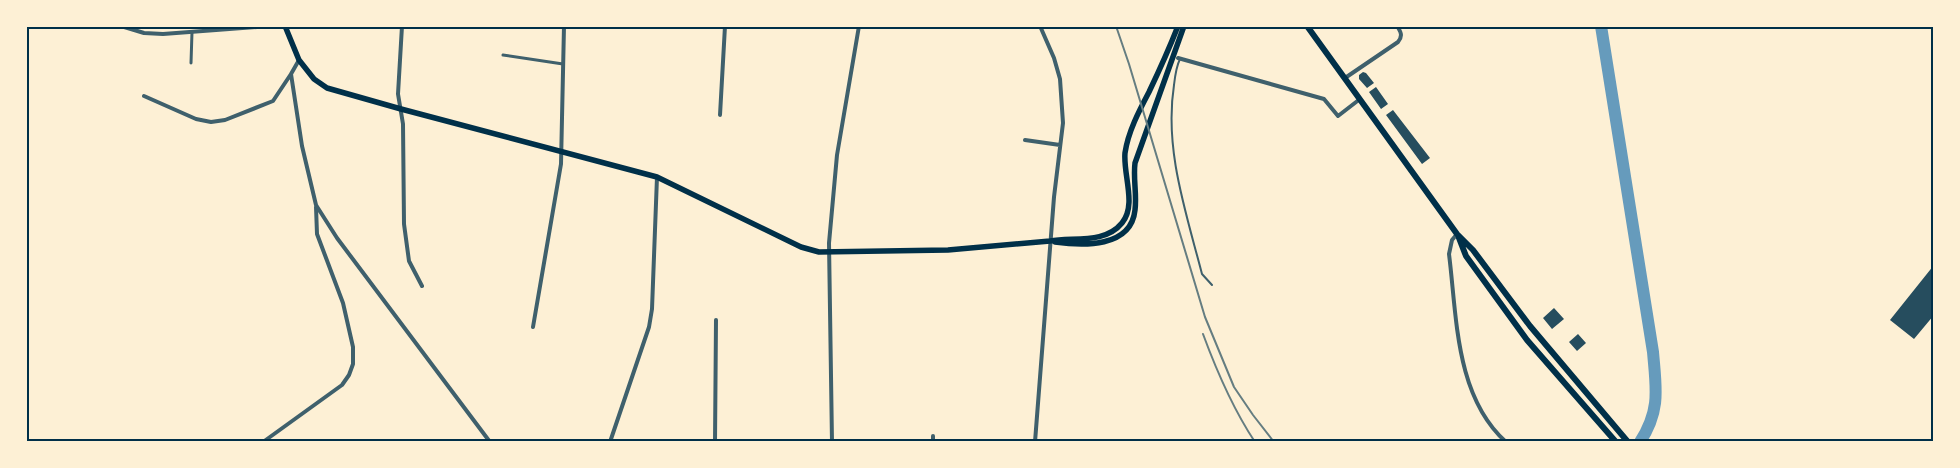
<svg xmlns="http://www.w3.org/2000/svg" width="1960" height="468" font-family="'Sofia Sans Condensed',sans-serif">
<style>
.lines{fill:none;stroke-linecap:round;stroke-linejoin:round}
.river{stroke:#669bbc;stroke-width:12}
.building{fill:#264d5e}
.service{stroke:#3f606c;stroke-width:2}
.pedestrian{stroke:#3f606c;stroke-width:3}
.minor{stroke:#3f606c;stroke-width:4}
.secondary{stroke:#003049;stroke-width:5.5}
.primary{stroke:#003049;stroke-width:6}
.rail{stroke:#657d81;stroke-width:2}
.neatline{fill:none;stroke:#003049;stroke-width:2}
</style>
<rect width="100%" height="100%" fill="#fdf0d5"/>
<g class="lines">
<path class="river" d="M 1601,26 L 1653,352 C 1656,388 1661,410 1640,442"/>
</g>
<path class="building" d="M 1363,72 L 1366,73 L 1374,83 L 1367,88 L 1359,79 L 1359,75 Z
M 1376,87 L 1388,104 L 1381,109 L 1369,92 Z
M 1393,110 L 1430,158 L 1422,164 L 1386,115 Z
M 1934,265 L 1934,315 L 1914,339 L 1890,320 Z
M 1554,308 L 1564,319 L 1552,329 L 1543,318 Z
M 1578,334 L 1586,343 L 1577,351 L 1569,342 Z"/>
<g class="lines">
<path class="service" d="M 1180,59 C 1176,67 1175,76 1174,85 C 1164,149 1186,212 1202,274 L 1212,285"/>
<path class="pedestrian" d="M 503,55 L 563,64
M 191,63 L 192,32"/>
<path class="minor" d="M 121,26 L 144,33 L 163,34 L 270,26
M 402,26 L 398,94 L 403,124 L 404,224 L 409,261 L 422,286
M 1178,58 L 1324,99 L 1338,116 L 1360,99
M 299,60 L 291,74 L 302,146 L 316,205 L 337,238 L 490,442
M 1345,78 L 1398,42 C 1403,36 1401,32 1397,26
M 144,96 L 196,119 L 211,122 L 225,120 L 273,101 L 291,74
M 720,115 L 725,26
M 1025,140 L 1060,145
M 1457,234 L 1452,240 L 1449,254 C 1457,317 1455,396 1506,442
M 533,327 L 561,164 L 564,26
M 933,436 L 933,442
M 263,442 L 342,385 L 349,375 L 353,364 L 353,347 L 343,303 L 317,234 L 316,207
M 610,442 L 649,327 L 652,309 L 657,177
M 715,442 L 716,320
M 832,442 L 829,243 L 837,155 L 859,26
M 1035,442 L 1054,197 L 1063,123 L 1060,79 L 1054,58 L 1040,26"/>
<path class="secondary" d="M 285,26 L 299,60 L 314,79 L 327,88 L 401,109 L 657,177 L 801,247 L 819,252 L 948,250 L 1050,241 C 1074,237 1105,244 1122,223 C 1137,205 1123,175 1125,153 C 1128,132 1139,111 1149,92 C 1159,71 1169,49 1178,26
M 1055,242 C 1083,246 1131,248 1135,210 C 1137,194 1133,179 1135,163 L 1184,26"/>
<path class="primary" d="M 1307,26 L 1457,234 L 1473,250 L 1530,326 L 1628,442
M 1459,238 L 1466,256 L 1527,340 L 1616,442"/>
<path class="rail" d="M 1116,26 L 1129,64 L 1205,317 L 1234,387 L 1253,415 L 1274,442
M 1203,334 C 1217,372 1233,409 1255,442"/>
</g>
<rect width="1960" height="468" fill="none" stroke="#fdf0d5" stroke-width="55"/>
<rect x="28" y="28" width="1904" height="412" class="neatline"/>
</svg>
